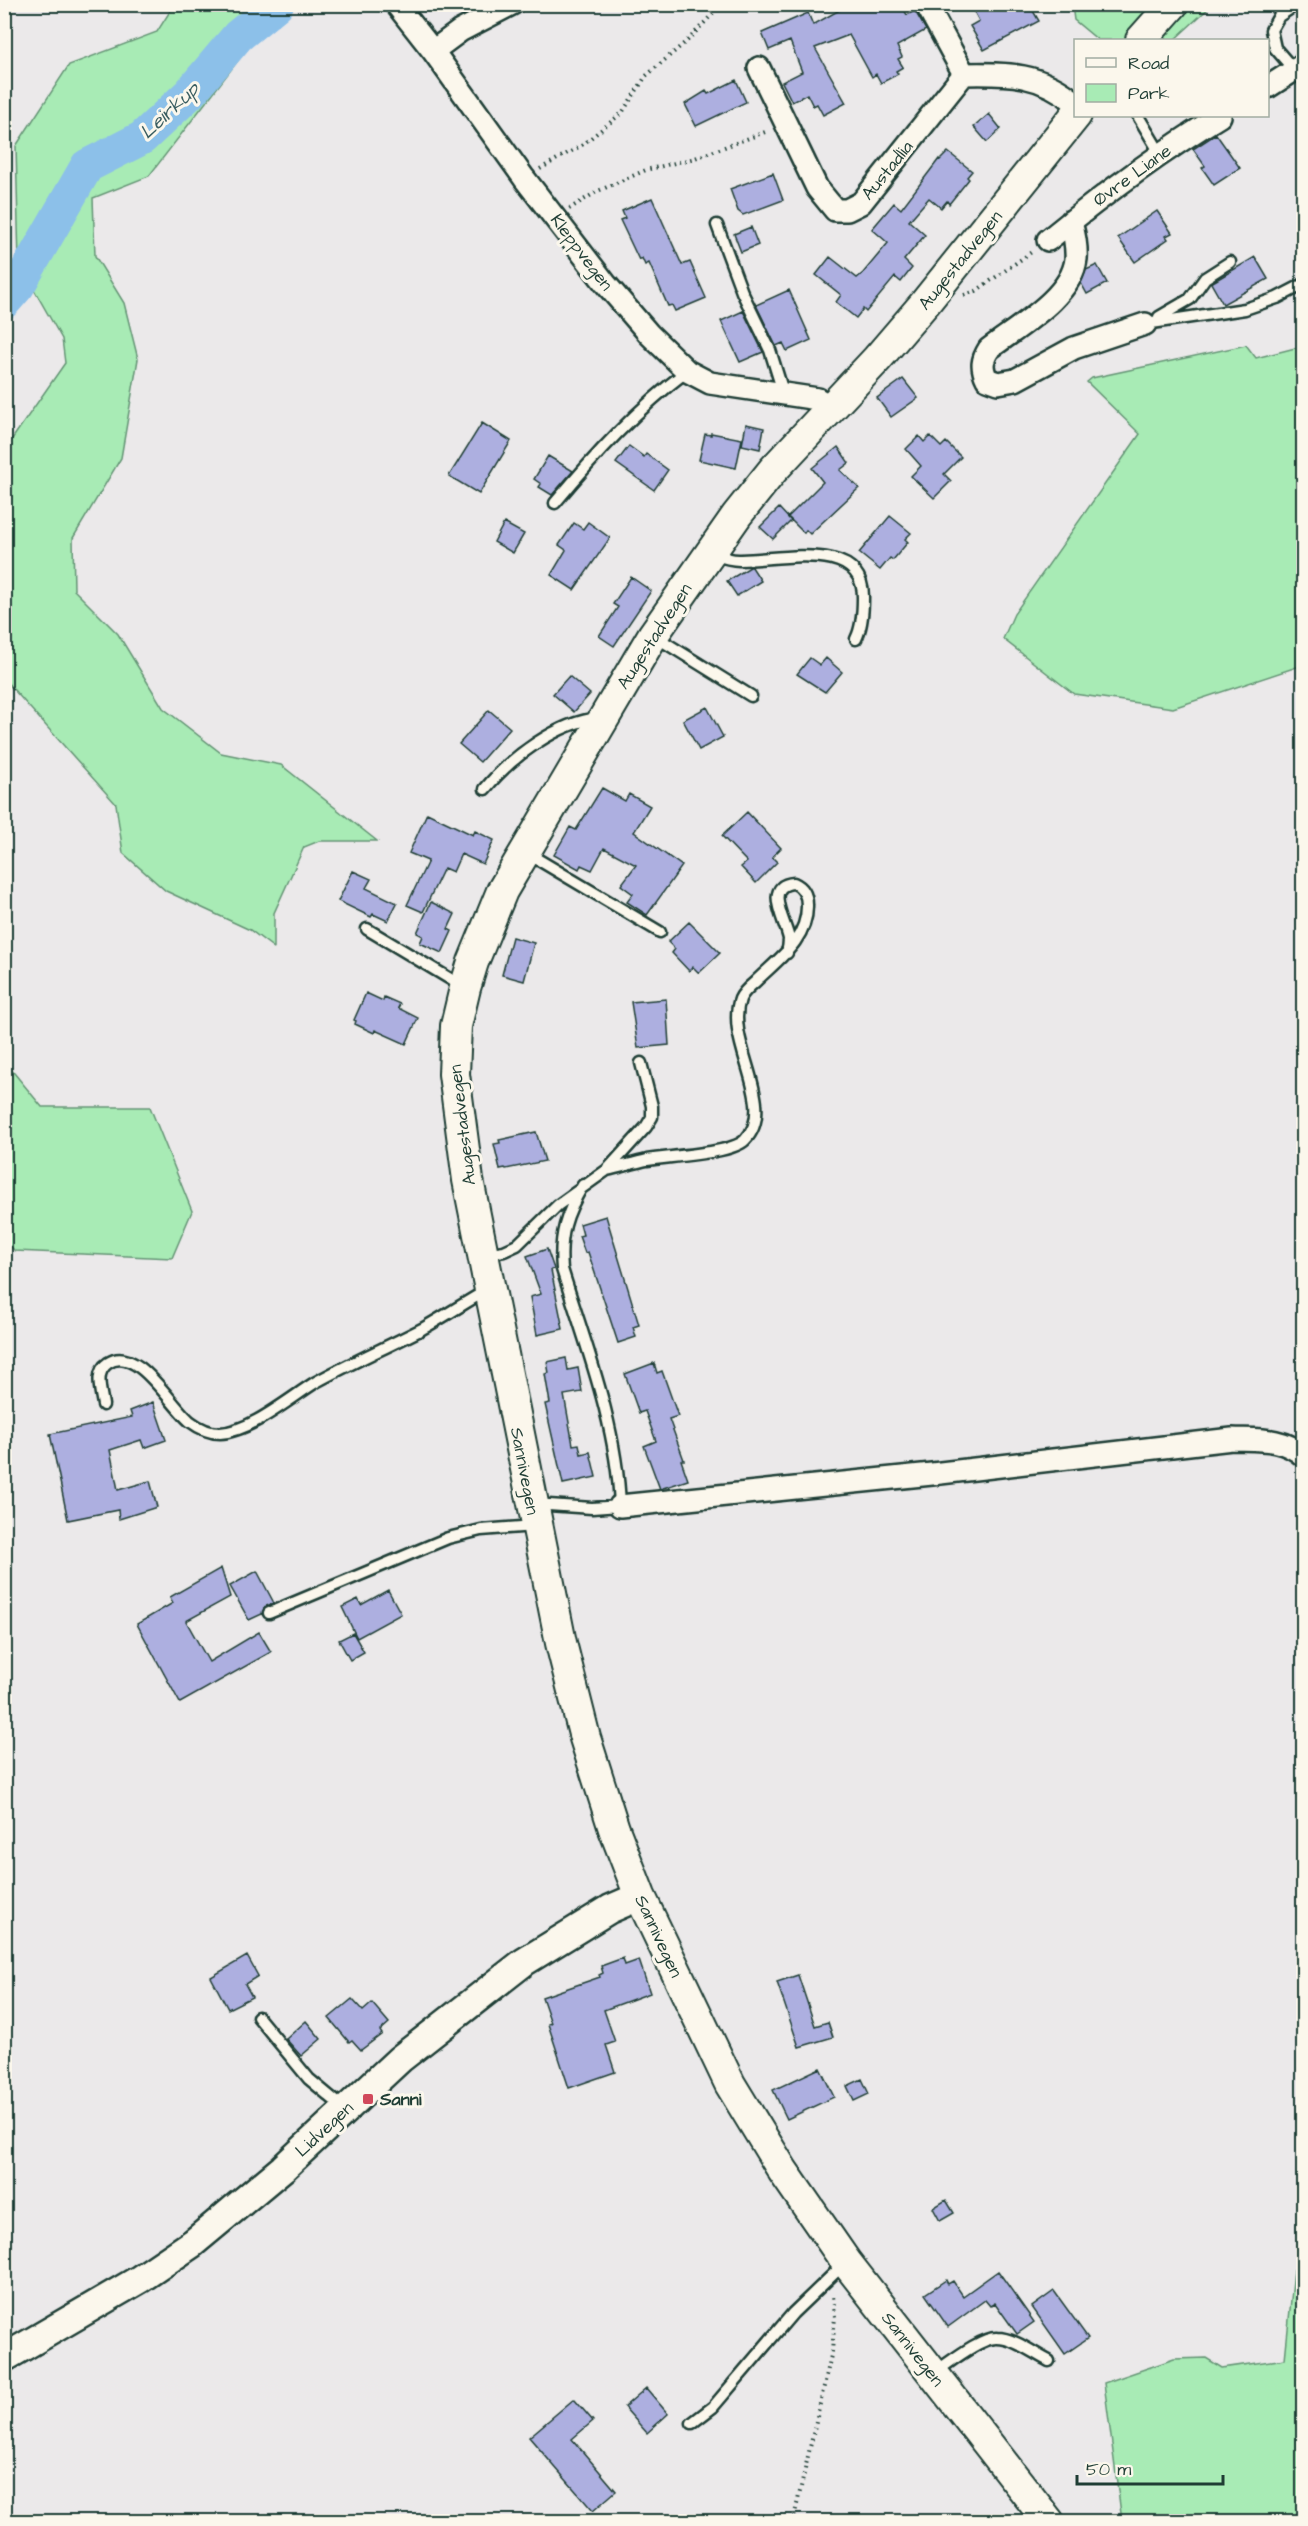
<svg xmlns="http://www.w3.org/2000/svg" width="1308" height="2526" font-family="'Architects Daughter',sans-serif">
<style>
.green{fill:#a8ebb5;stroke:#649474;stroke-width:1.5}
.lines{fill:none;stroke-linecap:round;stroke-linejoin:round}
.river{stroke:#8cc0e9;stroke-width:34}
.building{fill:#adafe0;stroke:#1f3d34;stroke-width:1.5}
.service-casing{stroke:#1f3d34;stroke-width:15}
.minor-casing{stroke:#1f3d34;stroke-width:26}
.tertiary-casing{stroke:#1f3d34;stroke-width:32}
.secondary-casing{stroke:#1f3d34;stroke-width:34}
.path{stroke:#1f3d34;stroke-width:4;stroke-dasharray:1.5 4.5;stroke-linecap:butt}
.service{stroke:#fbf7ec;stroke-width:10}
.minor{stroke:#fbf7ec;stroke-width:21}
.tertiary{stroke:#fbf7ec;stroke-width:27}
.secondary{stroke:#fbf7ec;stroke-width:30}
.poi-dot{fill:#d1495b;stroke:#fbf7ec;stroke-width:2}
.labels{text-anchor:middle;stroke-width:6;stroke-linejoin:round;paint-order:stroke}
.street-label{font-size:18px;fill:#1f3d34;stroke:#fbf7ec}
.poi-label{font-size:18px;font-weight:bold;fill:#1f3d34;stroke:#fbf7ec;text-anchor:start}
.water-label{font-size:20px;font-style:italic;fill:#3a5e61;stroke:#fbf7ec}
</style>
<rect width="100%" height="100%" fill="#ebe9ea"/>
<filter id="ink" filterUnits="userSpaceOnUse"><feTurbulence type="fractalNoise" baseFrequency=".0167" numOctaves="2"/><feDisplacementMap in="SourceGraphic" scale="12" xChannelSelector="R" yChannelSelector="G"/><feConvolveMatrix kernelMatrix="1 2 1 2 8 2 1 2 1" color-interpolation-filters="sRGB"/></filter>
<g filter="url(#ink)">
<path class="green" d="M 174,5 L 281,5 L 149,176 L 93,198 L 95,256 L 124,303 L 138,359 L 121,458 L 73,538 L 74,590 L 118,634 L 163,708 L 221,753 L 281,765 L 377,841 L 319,841 L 304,847 L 274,913 L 274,948 L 250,930 L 166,891 L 123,853 L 116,804 L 5,680 L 5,449 L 65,363 L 62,339 L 19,263 L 16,146 L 69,65 L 157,32 Z
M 1072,5 L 1212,5 L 1174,40 L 1098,40 L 1074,20 Z
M 1246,345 L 1256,358 L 1303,346 L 1303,665 L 1173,708 L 1074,694 L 1003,639 L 1014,614 L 1140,434 L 1087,382 L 1092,378 Z
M 5,1062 L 42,1107 L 150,1107 L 192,1211 L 172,1258 L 15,1251 L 5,1241 Z
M 1294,2270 L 1304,2279 L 1303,2521 L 1238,2522 L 1230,2519 L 1223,2522 L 1122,2521 L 1104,2383 L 1174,2359 L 1206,2358 L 1222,2368 L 1285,2359 Z"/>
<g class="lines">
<path class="river" d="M 4,302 L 18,286 L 87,166 L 142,138 L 189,94 L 238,36 L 277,4"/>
</g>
<path class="building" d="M 850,4 L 901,4 L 907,15 L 915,11 L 926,30 L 897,46 L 902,57 L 898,59 L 903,67 L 896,71 L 898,74 L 881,83 L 876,74 L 872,77 L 849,35 L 815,48 L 846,103 L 823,115 L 817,104 L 813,106 L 807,94 L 792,102 L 782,82 L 802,72 L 790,41 L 769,50 L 762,33 L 808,13 L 813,25 Z
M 970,4 L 1029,4 L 1039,21 L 984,50 L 970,26 L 979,21 Z
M 736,80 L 746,102 L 696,126 L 685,104 L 706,91 L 708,94 Z
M 989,114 L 1001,129 L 987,142 L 974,127 Z
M 1216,134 L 1240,168 L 1214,185 L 1202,168 L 1205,166 L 1193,149 Z
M 948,152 L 972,171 L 967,177 L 969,179 L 949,204 L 947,201 L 941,208 L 929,198 L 909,221 L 925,235 L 904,260 L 912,268 L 901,282 L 895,277 L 866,312 L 863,309 L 856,318 L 836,302 L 841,295 L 816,275 L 830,257 L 857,278 L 863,273 L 888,243 L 872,229 L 894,203 L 901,209 L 939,159 L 940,160 Z
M 773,173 L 783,200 L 743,215 L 738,211 L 730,189 Z
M 652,198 L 682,265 L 690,262 L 706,298 L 675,311 L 672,305 L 668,306 L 649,263 L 645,265 L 642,258 L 639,260 L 620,220 L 625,218 L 622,211 Z
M 1157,211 L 1172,233 L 1166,236 L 1168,239 L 1135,262 L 1118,238 Z
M 751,227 L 758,245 L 741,252 L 734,234 Z
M 1255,257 L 1268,279 L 1223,304 L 1211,283 Z
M 1097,265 L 1107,283 L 1087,294 L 1081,283 L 1086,270 Z
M 789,290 L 811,340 L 787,351 L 783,343 L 776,346 L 756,305 Z
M 743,311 L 763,352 L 740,362 L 721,321 Z
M 903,379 L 918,398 L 891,417 L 877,398 Z
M 482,423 L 511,441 L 479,494 L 449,476 Z
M 746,424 L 764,428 L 760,449 L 742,445 Z
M 711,433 L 742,439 L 736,468 L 699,460 L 705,434 L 711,435 Z
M 919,436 L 924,442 L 930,436 L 941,447 L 946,442 L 961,457 L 944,474 L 951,481 L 934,498 L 911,476 L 921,466 L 906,449 Z
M 629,446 L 644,457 L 646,454 L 668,470 L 654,490 L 616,463 Z
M 838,447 L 849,463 L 840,470 L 859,488 L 810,534 L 806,530 L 804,533 L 788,517 L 823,482 L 812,468 Z
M 548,456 L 573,471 L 552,495 L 539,487 L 541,484 L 534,479 Z
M 779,508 L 791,521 L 773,539 L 760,527 Z
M 890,516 L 911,533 L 905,539 L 908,542 L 893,560 L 890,558 L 880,570 L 859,553 Z
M 588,522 L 610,538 L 574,590 L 551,575 L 566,550 L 559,545 L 574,523 L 583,529 Z
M 504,523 L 524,534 L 513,553 L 494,542 Z
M 750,567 L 752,567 L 761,581 L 737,596 L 727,581 Z
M 631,577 L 651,591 L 614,646 L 599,636 L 618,607 L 613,604 Z
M 810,658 L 820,665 L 826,658 L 842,672 L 825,692 L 797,674 Z
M 569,676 L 590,694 L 574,712 L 553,694 Z
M 707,707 L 723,737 L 699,750 L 683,720 Z
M 489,710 L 510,728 L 480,762 L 459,744 Z
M 602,788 L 625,801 L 629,794 L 650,806 L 634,832 L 682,866 L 647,915 L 627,902 L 633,894 L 621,885 L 636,865 L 604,848 L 592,870 L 581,865 L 579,869 L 554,855 L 570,827 L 576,830 Z
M 747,812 L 781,848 L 772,857 L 777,862 L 756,883 L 741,867 L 747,862 L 722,836 Z
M 427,813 L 473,835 L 475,831 L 494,840 L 483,864 L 461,854 L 453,872 L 444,868 L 423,912 L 407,905 L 428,861 L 409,853 Z
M 353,871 L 371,879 L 366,888 L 397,903 L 388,921 L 373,914 L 371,917 L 338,901 Z
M 431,902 L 455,914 L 448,929 L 452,931 L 442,953 L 420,943 L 423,936 L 417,933 Z
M 689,922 L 720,953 L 699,973 L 693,967 L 689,971 L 672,953 L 675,949 L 668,942 Z
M 512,937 L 534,943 L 524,981 L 502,975 Z
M 366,993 L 383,1001 L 384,997 L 400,1004 L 398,1008 L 418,1018 L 406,1044 L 375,1030 L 374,1033 L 355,1024 L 356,1021 L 354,1020 Z
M 666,999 L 669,1045 L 638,1048 L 631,1002 Z
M 536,1132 L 545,1161 L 506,1169 L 505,1168 L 500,1169 L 494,1144 L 500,1143 L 499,1140 Z
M 606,1216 L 639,1325 L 633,1327 L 636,1337 L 618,1343 L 588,1252 L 585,1253 L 579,1236 L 583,1235 L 580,1224 Z
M 547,1249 L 554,1269 L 551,1270 L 563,1329 L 537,1335 L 530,1297 L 541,1294 L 527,1256 Z
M 566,1358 L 568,1370 L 578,1368 L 582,1392 L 564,1395 L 573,1445 L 579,1444 L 581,1454 L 590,1452 L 596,1477 L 563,1484 L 545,1404 L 550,1403 L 545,1374 L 549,1373 L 547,1362 Z
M 654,1363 L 657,1373 L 662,1371 L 678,1416 L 669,1419 L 684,1460 L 681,1460 L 688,1480 L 660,1489 L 644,1446 L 656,1441 L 645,1411 L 639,1413 L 625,1374 Z
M 153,1402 L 166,1440 L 144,1448 L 141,1440 L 110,1450 L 118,1490 L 150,1481 L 157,1507 L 119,1519 L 118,1510 L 68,1520 L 50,1434 L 132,1417 L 130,1411 Z
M 221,1568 L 230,1597 L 186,1621 L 209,1662 L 259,1632 L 271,1652 L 180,1703 L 137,1624 L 173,1603 L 170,1597 Z
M 257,1571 L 274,1603 L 266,1606 L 262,1614 L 249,1620 L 230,1586 Z
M 388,1590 L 401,1614 L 357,1638 L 342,1607 L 358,1599 L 361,1605 Z
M 353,1633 L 364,1652 L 350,1660 L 339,1640 Z
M 247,1956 L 258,1976 L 245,1984 L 252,1997 L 228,2009 L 211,1977 Z
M 623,1958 L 625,1965 L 639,1960 L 650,1993 L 604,2010 L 615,2042 L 606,2045 L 615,2072 L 569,2088 L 548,2024 L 551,2023 L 542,1997 L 600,1977 L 599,1975 L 603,1973 L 601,1966 Z
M 798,1975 L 815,2026 L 828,2022 L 833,2037 L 799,2047 L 777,1982 Z
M 352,1999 L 363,2011 L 372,2003 L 389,2023 L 380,2031 L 382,2034 L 361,2050 L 352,2040 L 349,2042 L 329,2018 Z
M 306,2021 L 321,2039 L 301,2056 L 286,2039 Z
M 820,2068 L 834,2097 L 787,2119 L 773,2090 Z
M 862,2079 L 869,2094 L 854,2101 L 847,2086 Z
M 946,2200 L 954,2213 L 940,2221 L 933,2208 Z
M 998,2271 L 1034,2322 L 1017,2334 L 995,2303 L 990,2306 L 985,2300 L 948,2327 L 925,2294 L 946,2280 L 948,2284 L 953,2281 L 963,2296 Z
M 1054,2291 L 1088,2338 L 1065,2354 L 1032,2307 Z
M 646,2388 L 668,2414 L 647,2433 L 624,2407 Z
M 574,2399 L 593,2421 L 572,2439 L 616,2491 L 593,2511 L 529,2437 Z"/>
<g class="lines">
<defs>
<path id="service" d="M 1294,70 L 1275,48 L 1271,30 L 1279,16 L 1297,4
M 1138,116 L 1160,153
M 717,225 L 742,292 L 770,350 L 783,392
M 1159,317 L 1190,299 L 1205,278 L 1230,262
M 1145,324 L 1245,309 L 1277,298 L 1304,284
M 555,503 C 595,455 637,409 687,371
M 712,554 C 721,557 730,560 739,560 C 776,561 864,537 863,598 C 863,612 862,627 856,639
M 656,637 L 751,696
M 485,789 C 511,757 558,722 599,718
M 527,853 L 660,932
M 367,929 L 462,986
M 607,1170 C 620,1167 634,1163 647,1160 C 669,1156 731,1154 745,1140 C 779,1105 724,1042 740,999 C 743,992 749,987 755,982 C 777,960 808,940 807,905 C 807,895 803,887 794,883 C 762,885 786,922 789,939 C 789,943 788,949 787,953
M 485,1254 L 504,1251 L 517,1245 L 558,1205 L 607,1170 L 646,1127 L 652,1117 L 652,1106 L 641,1063
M 103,1405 C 101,1391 94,1372 108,1363 C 137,1343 172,1408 191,1422 C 199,1428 210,1433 220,1433 C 250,1432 290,1398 316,1382 C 351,1363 387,1347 422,1329 C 445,1316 466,1302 489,1289
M 534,1504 L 592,1508 L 620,1506 C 617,1425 586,1346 562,1269 C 559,1235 566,1214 583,1185
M 269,1613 L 448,1538 L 481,1530 L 535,1526
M 258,2017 L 309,2079 L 345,2109
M 935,2372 C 949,2363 981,2337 997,2338 C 1014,2338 1033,2353 1049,2361
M 692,2423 L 713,2407 L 793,2313 L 844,2264"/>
<path id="minor" d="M 396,4 L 433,51 L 524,178 L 605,283 L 649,334 L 687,371 L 710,383 L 818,399 L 832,407
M 926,4 L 964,74 C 1008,73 1040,73 1076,103
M 433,51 L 460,31 L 512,4
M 759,68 L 817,188 L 835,210 L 847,210 L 861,203 L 964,74
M 1268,87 L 1304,64
M 1071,221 C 1074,234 1077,246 1076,259 C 1072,297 1017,327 989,349 C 982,360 981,367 987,379 L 998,383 L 1015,380 L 1074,348 L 1145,324
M 1048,240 C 1103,195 1159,153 1220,116
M 620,1506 L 932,1474 L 1232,1439 C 1258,1440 1283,1437 1304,1456"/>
<path id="tertiary" d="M 4,2358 L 140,2279 L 193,2243 L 283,2168 L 400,2059 L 524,1962 L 610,1909 L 640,1896"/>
<path id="secondary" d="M 1141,40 L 1173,4
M 1049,2522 L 846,2262 L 783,2171 L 730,2084 L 640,1896 L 614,1829 L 585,1738 L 561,1643 L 468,1180 L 454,1074 L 456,1026 L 465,988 L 473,962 L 502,891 L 653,635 L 737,515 L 773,470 L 877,359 L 925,303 L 1076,115"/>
</defs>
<use href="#service" class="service-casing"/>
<use href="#minor" class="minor-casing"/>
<use href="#tertiary" class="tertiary-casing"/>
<use href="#secondary" class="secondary-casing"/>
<path class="path" d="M 540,169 L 582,145 L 622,113 L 646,76 L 688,40 L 722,4
M 569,209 L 598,191 L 646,170 L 695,158 L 768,131
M 964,295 L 976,291 L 1033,251
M 793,2522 L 832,2351 L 835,2317 L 833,2295"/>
<use href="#service" class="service"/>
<use href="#minor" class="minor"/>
<use href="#tertiary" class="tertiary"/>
<use href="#secondary" class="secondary"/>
</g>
</g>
<rect class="poi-dot" x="362" y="2093" width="12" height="12" rx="3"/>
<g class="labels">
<g class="street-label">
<text transform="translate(887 170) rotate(-51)" y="6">Austadlia</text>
<text transform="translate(1132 175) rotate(-36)" y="6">Øvre Liane</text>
<text transform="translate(582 252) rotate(53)" y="6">Kleppvegen</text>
<text transform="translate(960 260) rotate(-51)" y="6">Augestadvegen</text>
<text transform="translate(654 636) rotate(-57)" y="6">Augestadvegen</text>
<text transform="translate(462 1125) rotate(-97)" y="6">Augestadvegen</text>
<text transform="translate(525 1471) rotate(79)" y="6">Sannivegen</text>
<text transform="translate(659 1936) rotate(65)" y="6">Sannivegen</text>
<text transform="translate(324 2129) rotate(-43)" y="6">Lidvegen</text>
<text transform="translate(913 2349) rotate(52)" y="6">Sannivegen</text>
</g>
<g class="poi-label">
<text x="380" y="2105">Sanni</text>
</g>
<g class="water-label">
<text transform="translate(169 110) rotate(-43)" y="7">Leirkup</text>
</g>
</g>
<rect width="1308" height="2526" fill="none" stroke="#fbf7ec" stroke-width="24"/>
<rect x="12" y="12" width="1284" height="2502" fill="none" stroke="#1f3d34" stroke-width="2" filter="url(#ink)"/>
<rect x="1074" y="39" width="195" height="78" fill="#fbf7ec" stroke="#a3ada2" stroke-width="1.5"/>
<rect x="1086" y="58" width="30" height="9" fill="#fbf7ec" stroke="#a3ada2" stroke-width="1.5"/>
<text x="1128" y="69" font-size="18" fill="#1f3d34">Road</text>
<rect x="1086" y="84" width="30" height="18" fill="#a8ebb5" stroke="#a3ada2" stroke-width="1.5"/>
<text x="1128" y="99" font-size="18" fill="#1f3d34">Park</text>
<path d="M1077 2475v9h146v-9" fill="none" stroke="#1f3d34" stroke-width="3"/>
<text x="1086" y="2475" font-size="18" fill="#1f3d34" stroke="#fbf7ec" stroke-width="4.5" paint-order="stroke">50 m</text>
</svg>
